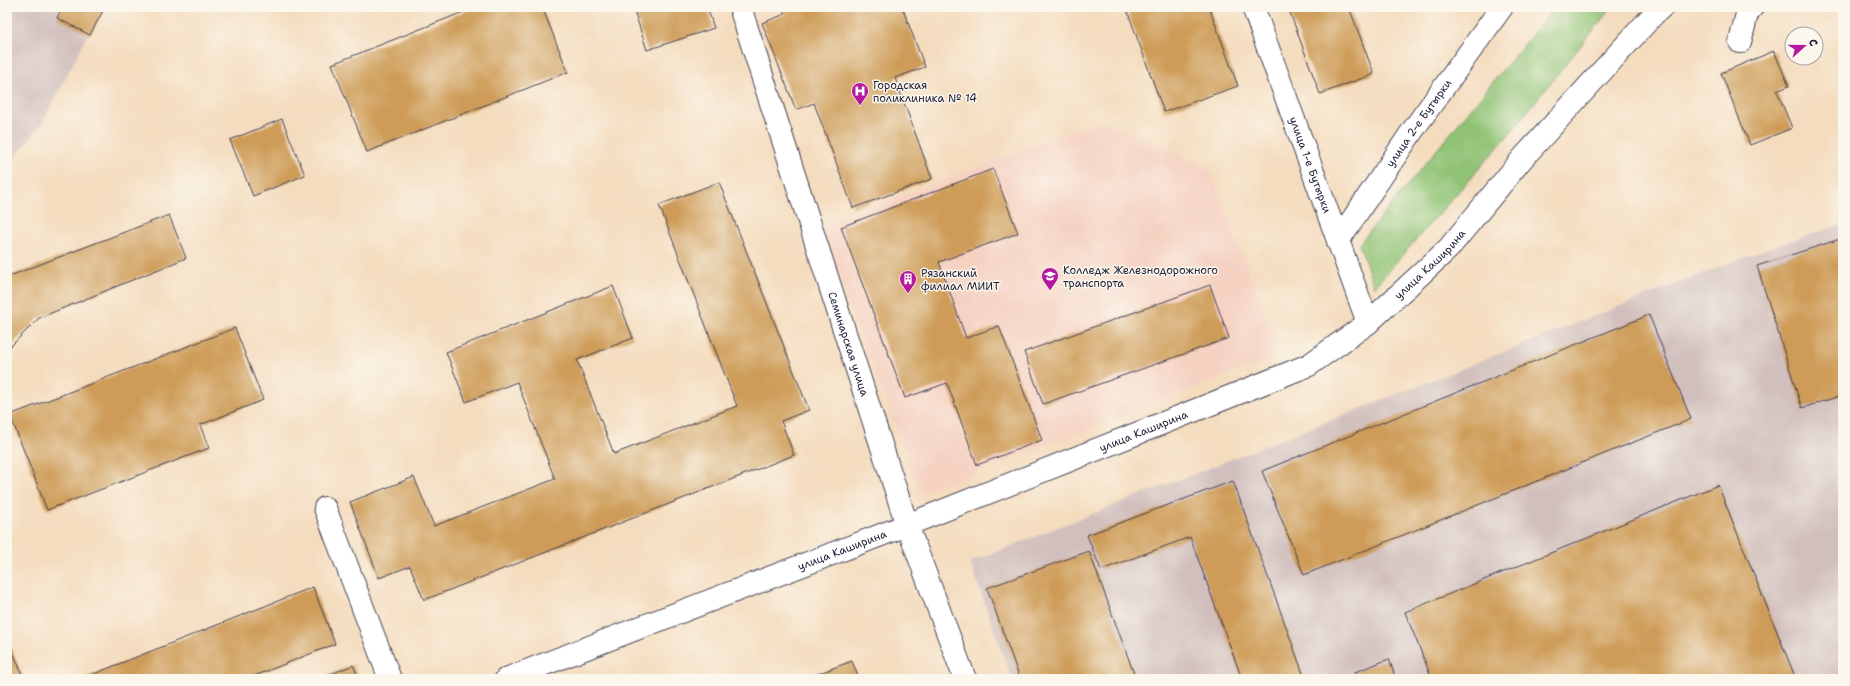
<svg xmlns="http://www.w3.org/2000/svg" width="1850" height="686" font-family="'Shantell Sans',sans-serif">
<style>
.built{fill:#f5d2c2}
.industrial{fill:#d1bfbd}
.green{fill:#90c374;stroke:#597258}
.building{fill:#ce9c59}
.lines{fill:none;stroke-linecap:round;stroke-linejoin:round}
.minor-casing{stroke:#423e4f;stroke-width:24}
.major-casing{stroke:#423e4f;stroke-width:24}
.minor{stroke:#fff;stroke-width:22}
.major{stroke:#fff;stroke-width:22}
.labels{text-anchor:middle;stroke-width:3;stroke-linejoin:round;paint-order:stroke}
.poi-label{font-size:11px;fill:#22223b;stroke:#fbf7ec;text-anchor:start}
.street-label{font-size:11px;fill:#22223b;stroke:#fbf7ec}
</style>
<rect width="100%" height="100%" fill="#fbf7ec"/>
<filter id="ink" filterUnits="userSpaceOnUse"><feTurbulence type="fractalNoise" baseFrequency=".025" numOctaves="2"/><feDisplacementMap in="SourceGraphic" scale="8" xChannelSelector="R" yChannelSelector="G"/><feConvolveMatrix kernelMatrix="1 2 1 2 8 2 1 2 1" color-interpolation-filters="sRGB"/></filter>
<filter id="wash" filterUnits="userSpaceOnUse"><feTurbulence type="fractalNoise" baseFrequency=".012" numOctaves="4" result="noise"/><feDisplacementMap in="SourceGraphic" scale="16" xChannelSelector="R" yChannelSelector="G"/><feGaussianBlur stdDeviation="0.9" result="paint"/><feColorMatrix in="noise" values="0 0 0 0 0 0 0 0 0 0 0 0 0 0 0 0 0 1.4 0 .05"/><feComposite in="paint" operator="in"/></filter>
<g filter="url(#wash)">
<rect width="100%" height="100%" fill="#f4dcbe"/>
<path class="built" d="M 1101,120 L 1209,168 L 1281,355 L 921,493 L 819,228 Z"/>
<path class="industrial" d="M 7,7 L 102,7 L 43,122 L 7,167 Z
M 1843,224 L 1843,679 L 1012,679 L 970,562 L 1763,250 Z"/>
<path class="green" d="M 1555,7 L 1612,7 L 1506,138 L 1374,287 L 1359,244 Z"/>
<g id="blocks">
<path class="building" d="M 62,7 L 105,7 L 90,35 L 57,18 Z
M 476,7 L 542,7 L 568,72 L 367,152 L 332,64 Z
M 633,7 L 707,7 L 714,28 L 647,50 Z
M 782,7 L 902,7 L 925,67 L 895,78 L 932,179 L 853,208 L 814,103 L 796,110 L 762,23 L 785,14 Z
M 1126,7 L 1209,7 L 1238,86 L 1164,112 Z
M 1288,7 L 1349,7 L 1374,74 L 1320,94 Z
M 1774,51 L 1789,86 L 1777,91 L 1792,128 L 1750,145 L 1721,73 Z
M 282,119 L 305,175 L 253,196 L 230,140 Z
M 993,169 L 1018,233 L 939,262 L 966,338 L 999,326 L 1042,440 L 977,465 L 947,383 L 905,398 L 841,227 Z
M 719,182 L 809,410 L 781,421 L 794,455 L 424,600 L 410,566 L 379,578 L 350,502 L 414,477 L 434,526 L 555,479 L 517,382 L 466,402 L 446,352 L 613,286 L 633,338 L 577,360 L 614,454 L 737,406 L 659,205 Z
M 169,215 L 186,258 L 39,318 L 7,350 L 7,277 Z
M 1843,238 L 1843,395 L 1802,408 L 1757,266 Z
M 1210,285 L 1229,338 L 1043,404 L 1024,352 Z
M 1649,315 L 1691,419 L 1304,575 L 1262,471 Z
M 235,328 L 263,400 L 200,425 L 209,448 L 47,510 L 10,415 Z
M 1233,481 L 1305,679 L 1242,679 L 1190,537 L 1101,570 L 1087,535 Z
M 1718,485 L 1796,679 L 1432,679 L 1405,612 Z
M 1089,551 L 1136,679 L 1020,679 L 987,588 Z
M 313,587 L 335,644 L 247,679 L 81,679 Z
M 7,637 L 24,679 L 7,679 Z
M 1389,659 L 1396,679 L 1357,679 L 1355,672 Z
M 852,661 L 859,679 L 804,679 Z
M 353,665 L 359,679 L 319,679 Z"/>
</g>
</g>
<g filter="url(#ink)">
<use href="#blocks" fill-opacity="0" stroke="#423e4f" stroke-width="1"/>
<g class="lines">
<defs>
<g id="minor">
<path id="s1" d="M 740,7 L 907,525"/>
<path id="s2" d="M 1253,7 L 1368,323"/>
<path d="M 1740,42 L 1747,14 L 1752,7"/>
<path id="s3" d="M 1338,241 L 1415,127 L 1502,7"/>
<path d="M 325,508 L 390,679"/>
</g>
<g id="major">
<path d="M 907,525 L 965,679"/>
<path id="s4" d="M 506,679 L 907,525 L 1309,365 L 1368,323 L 1448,249 L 1522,159 L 1654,14 L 1662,7"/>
</g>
</defs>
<use href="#minor" class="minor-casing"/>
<use href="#major" class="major-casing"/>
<use href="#minor" class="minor"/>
<use href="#major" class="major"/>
</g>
</g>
<defs>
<symbol id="hospital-pin" viewBox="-11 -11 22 30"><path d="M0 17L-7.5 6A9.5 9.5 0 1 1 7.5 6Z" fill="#b5179e" stroke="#fbf7ec"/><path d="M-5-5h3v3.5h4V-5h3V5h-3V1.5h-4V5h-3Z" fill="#fff"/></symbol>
<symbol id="university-pin" viewBox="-11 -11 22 30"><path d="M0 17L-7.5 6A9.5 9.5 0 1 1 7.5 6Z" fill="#b5179e" stroke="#fbf7ec"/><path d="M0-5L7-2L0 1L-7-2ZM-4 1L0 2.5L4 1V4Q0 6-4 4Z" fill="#fff"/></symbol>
<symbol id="building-pin" viewBox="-11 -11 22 30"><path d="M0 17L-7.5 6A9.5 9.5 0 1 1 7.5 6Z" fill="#b5179e" stroke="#fbf7ec"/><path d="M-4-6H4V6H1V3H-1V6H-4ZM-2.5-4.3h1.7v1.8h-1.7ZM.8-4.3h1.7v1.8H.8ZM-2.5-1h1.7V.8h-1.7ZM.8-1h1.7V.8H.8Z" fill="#fff"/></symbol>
</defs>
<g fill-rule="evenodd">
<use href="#hospital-pin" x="850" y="81" width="20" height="27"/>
<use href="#university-pin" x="1040" y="266" width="20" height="27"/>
<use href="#building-pin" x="898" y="269" width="20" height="27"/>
</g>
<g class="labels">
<g class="poi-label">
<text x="873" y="89">Городская<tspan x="873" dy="13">поликлиника № 14</tspan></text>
<text x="1063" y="274">Колледж Железнодорожного<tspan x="1063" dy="13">транспорта</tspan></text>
<text x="921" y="277">Рязанский<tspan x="921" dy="13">филиал МИИТ</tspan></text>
</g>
<g class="street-label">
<text dy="4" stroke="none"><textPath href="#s3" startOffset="143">улица 2-е Бутырки</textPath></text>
<text dy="4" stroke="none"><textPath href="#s2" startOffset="168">улица 1-е Бутырки</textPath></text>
<text dy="4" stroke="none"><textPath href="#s4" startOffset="1020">улица Каширина</textPath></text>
<text dy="4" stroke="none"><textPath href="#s1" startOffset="354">Семинарская улица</textPath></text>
<text dy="4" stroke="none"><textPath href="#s4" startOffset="684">улица Каширина</textPath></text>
<text dy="4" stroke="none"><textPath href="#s4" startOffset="360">улица Каширина</textPath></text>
</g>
</g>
<rect width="1850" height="686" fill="none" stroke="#fbf7ec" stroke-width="24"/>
<g transform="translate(1804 46) rotate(69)"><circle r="19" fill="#fbf7ec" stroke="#a4a2a5"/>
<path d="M0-3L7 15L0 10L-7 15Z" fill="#b5179e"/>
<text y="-6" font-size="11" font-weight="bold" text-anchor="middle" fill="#22223b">С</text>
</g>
</svg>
